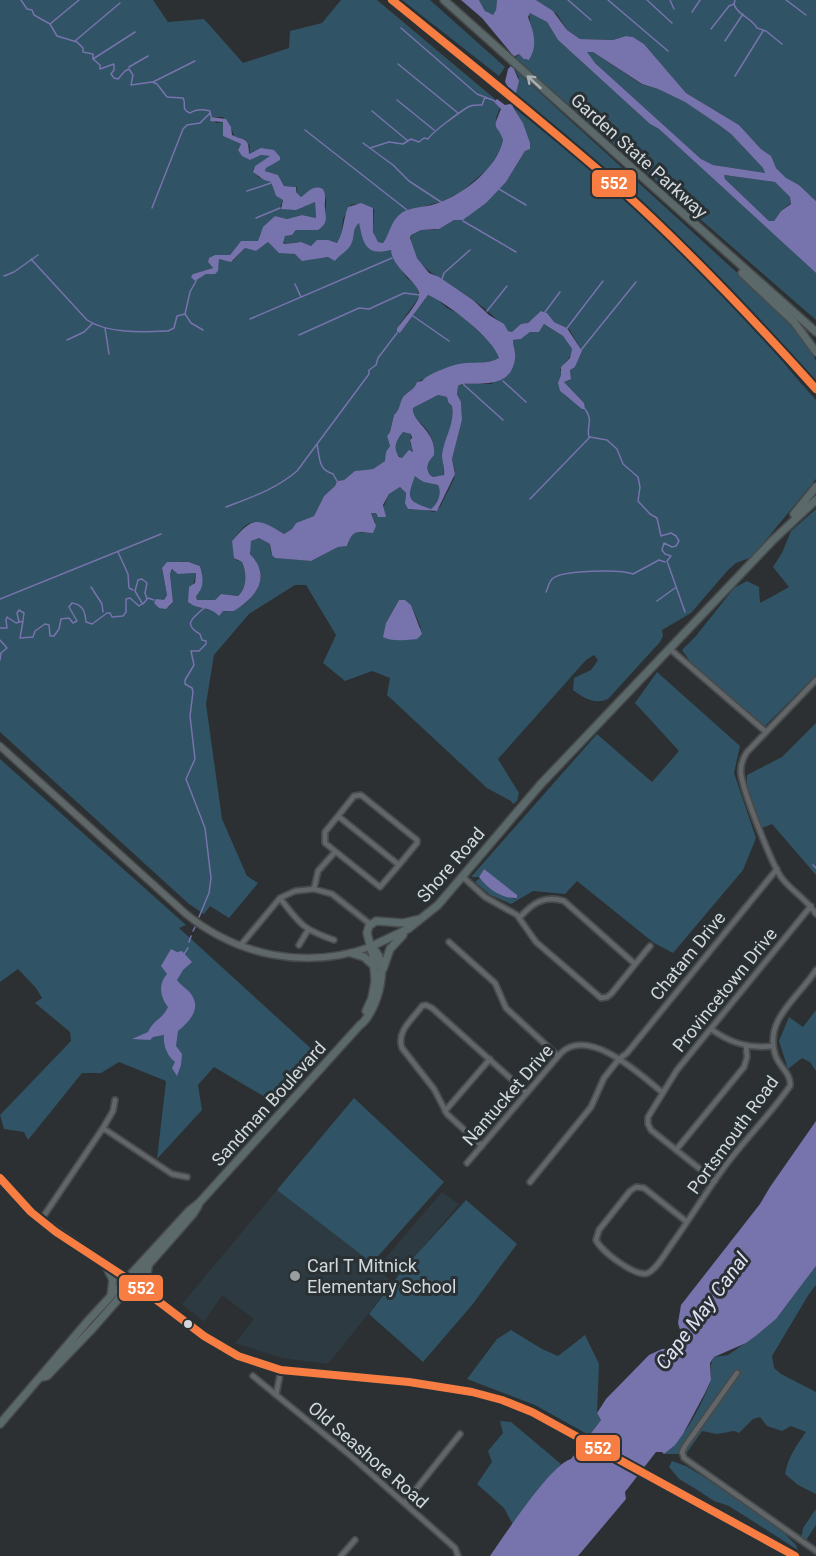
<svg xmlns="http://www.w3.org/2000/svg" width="816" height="1556" font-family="Roboto,sans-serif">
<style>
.built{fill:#2d3a41}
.green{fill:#305365;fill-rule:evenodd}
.water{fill:#7773ac;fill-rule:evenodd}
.pier{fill:#2c3032}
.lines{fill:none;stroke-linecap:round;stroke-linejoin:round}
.stream{stroke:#7773ac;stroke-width:1.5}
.minor-casing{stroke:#474b4c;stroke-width:8}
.major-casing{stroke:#474b4c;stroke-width:9}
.highway-casing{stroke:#474b4c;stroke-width:10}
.minor{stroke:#626668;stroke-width:4.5}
.major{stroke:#5f6769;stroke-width:6}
.highway{stroke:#5c696b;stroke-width:7}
.bus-1-casing{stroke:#293135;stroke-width:12}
.bus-1{stroke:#f77d43;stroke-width:8}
.oneway{stroke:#a9b1b4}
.poi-dot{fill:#999da0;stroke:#293135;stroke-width:2}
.bus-dot{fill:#d3d8db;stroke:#293135;stroke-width:2}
.labels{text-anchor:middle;stroke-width:6;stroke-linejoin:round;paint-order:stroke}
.street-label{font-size:18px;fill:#d3d8db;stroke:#293135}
.poi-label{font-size:18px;fill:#d3d8db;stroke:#293135;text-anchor:start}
.water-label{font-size:20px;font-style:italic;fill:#e1e1f3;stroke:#293135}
.line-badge{stroke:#293135;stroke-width:2}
.badge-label{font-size:16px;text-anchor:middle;font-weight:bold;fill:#fff}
</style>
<rect width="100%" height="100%" fill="#2c3032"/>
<path class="built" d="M 277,1190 L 372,1263 L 393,1283 L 328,1364 L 282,1358 L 235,1343 L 254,1319 L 222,1295 L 204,1322 L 182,1304 Z
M 442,1192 L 459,1204 L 398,1277 L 381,1263 Z"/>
<path class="green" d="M 0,0 L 153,0 L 168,22 L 204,19 L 243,63 L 289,48 L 290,31 L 322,23 L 341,0 L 377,0 L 495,99 L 494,102 L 500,108 L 496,118 L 503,140 L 500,150 L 489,168 L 461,192 L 443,201 L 401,213 L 383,243 L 378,242 L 375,240 L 373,231 L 374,209 L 355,204 L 350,205 L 343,219 L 342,231 L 339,242 L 336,243 C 327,238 318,242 311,246 L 298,242 L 286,244 L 282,241 L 285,236 L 292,235 L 297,229 L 318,230 C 324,218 330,203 323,189 C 313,185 307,193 301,197 L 296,192 L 297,187 L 284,186 L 278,175 L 265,171 L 266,168 L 280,157 L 254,151 L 249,154 L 250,147 L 246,140 L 234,136 L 232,130 L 223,117 L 212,117 L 216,123 L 223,122 L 223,136 L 241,144 L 238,149 L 243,156 L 250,160 L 261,155 L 271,156 L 255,166 L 253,170 L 258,177 L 271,182 L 276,196 L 283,200 L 280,207 C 294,212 302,207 315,202 L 316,218 L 302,215 L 287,219 L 275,216 L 260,234 L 259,241 L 241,241 L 230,255 L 209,258 L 208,262 L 213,268 L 193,274 L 203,276 L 206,274 L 215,274 L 219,259 L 233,261 L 245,248 L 256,251 L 268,242 L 274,248 L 293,254 L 322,258 L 328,257 L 333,259 C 358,246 346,235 359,223 C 363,241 366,257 391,250 C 395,258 399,265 403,272 C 408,283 418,280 419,297 L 397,328 L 400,333 L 428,295 L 437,299 L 447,308 L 463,316 L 489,342 L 500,356 L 497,360 L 482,363 L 468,363 L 451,367 L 417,382 C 414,390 408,391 403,397 C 399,404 400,410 394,415 L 390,432 L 387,436 L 390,446 L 385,461 L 373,469 L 356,471 L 344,480 L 337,481 L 335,486 L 324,496 L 314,516 L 296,523 L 292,529 L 284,534 C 277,529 258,518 248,524 C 242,527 236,536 232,541 L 236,560 L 242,562 C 247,573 247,588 238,596 L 221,594 L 215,600 L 197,600 L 196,596 C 203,589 203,576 200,566 C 188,559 173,561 162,569 L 167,595 L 164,600 L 154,602 L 159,608 L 169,607 L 173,602 L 170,574 L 173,569 L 180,574 L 196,573 L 189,603 C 199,609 218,612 229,611 C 243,610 262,589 261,575 C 260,561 245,558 251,541 L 259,538 L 270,544 L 271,553 L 278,558 L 311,561 L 338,547 L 348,545 L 350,536 L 356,532 L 371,533 L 375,522 L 371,513 L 376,513 L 377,516 L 383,508 L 389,494 L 400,487 L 406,493 L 405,501 L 410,510 L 416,508 L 434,512 L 440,507 L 454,479 L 455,471 L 452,459 L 462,420 L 461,402 L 457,393 L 458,386 L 465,384 L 492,384 L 515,356 L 513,340 L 521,339 L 530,332 L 539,332 L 544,324 L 563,336 L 572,349 C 572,358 564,362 560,370 L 562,374 L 559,380 L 560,391 L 572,401 L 584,403 L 564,382 L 571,378 L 570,370 L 575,367 L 582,351 L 569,329 L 554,322 L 543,311 L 528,323 L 512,332 L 508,331 C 499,320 481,305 469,297 C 449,283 407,266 411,235 L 421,230 L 436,230 L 454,220 L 465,219 L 506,182 L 525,151 L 530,148 L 523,123 L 513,107 C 593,171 671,238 741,313 C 767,341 790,372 816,400 L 816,479 L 752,557 L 736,563 L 728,570 L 691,613 L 662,630 L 663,636 L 660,642 L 608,699 C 594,705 584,698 573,690 L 574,678 L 591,670 L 598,660 L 594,655 L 586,660 L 498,759 L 519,793 L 517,801 L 513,804 L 511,801 L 487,788 L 387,695 L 390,678 L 372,671 L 345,681 L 323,663 L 336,635 L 306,585 L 295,585 L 249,614 L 214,655 L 206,704 L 222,819 L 247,876 L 258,883 L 229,918 L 210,906 L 204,914 L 189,904 L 0,732 ZM 399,600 L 405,600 L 411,605 L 421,628 L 408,639 L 403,638 L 386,623 Z
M 402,0 L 430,0 L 505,67 L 499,76 Z
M 479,0 L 497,0 L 496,10 L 493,15 L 487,14 Z
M 536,0 L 816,0 L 816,201 L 799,185 L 786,179 L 776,168 L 768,154 L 761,149 L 739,125 L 686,93 L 644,44 L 633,37 L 626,36 L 613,40 L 580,39 L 567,30 L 557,14 Z
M 532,13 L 547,22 L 558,40 L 650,124 L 659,129 L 816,273 L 816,320 L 515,58 L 519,54 L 526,60 L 530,59 C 538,42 531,31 529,14 Z
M 587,52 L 593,52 L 641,84 L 658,89 L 685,102 L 719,125 L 731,134 L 763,168 L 765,173 L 712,165 L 701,159 L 595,63 L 588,56 Z
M 514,69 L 755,289 L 794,329 L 809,347 L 816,361 L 816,382 C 765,325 713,270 657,219 C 610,175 561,135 513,92 L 519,77 Z
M 724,175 L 775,182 L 790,197 L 791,203 L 781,211 L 774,221 L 769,221 L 725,179 Z
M 438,395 L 447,397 L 448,402 L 452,406 C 454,421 448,435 444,449 C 442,456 444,466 444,473 L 443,476 L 433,477 L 430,475 C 425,466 429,461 434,453 C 435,445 431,435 426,429 C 421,421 412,420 413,408 Z
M 403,432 L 411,434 L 410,443 L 413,450 L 402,458 C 389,451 397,441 403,432 Z
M 415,475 C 422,483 428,483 438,485 C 442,494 438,503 431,509 C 421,506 407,503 409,489 C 410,484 414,480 415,475 Z
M 816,509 L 816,675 L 765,726 L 691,663 L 682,650 L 696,636 L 734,588 L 747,581 L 759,587 L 760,603 L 789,587 L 773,567 L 782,553 L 791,531 Z
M 657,672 L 740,746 L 734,773 L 756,838 L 743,870 L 673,953 L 654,943 L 577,881 L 565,894 L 533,891 L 511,904 L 490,895 L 475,882 L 480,878 L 499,894 L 516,899 L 484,869 L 479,877 L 471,877 L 597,734 L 652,782 L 679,751 L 635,703 Z
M 816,723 L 816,875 L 772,824 L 762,828 L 747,786 L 747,775 L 782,757 Z
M 0,759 L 186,925 L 179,928 L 317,1054 L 275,1103 L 214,1067 L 198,1085 L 202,1110 L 157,1159 L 166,1081 L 119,1062 L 101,1073 L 82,1073 L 28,1140 L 24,1132 L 4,1129 L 0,1115 L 71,1041 L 70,1032 L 35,1003 L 42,998 L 36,988 L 18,969 L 0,982 Z
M 816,1010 L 816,1071 L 810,1062 L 802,1058 L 788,1069 L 779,1041 L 789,1017 L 803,1027 Z
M 354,1098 L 444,1182 L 372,1263 L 277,1190 Z
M 466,1200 L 517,1244 L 472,1305 L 423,1362 L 369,1314 L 406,1266 Z
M 816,1266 L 816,1285 L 809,1294 L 772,1356 L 774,1368 L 781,1374 L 816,1392 L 816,1494 L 798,1485 L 785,1474 C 788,1457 796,1446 806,1432 L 791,1426 L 782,1431 L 767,1426 L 760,1417 L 753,1419 L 739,1433 L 734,1431 L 717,1434 L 702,1431 L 686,1454 L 664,1454 C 685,1437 700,1408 710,1383 C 713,1374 708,1366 714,1357 L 728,1355 L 757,1335 L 776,1319 Z
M 511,1330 L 542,1349 L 558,1356 L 585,1335 L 599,1364 L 597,1413 L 601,1420 L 589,1435 L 535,1405 L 467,1379 L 497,1339 Z
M 500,1421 L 511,1422 L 561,1464 L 513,1525 L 504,1508 L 477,1484 L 492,1462 L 488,1451 L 503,1433 Z
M 672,1461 L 686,1466 L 704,1477 L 781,1530 L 796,1545 L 798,1550 L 729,1506 L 714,1501 L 699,1491 L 679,1479 L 669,1467 Z
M 816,1509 L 816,1525 L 806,1540 L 801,1539 L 803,1528 Z"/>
<path class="water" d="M 461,0 L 479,0 L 485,11 L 493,15 L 496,10 L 497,0 L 536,0 L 553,11 L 567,30 L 580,39 L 613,40 L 626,36 L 633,37 L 644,44 L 686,93 L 739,125 L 761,149 L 771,156 L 776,168 L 786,178 L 799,185 L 816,201 L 816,273 L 659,129 L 650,124 L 558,40 L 547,22 L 530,13 L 528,17 C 534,32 538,46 529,60 L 524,59 L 519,54 L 515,56 L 514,69 L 519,81 L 516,93 L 513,93 L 513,107 L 523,123 L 530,143 L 530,149 L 525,151 L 506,182 L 486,203 L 463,220 L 454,220 L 439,229 L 421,230 L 411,235 L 410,238 L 417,258 L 429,273 L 439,277 L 473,300 L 489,315 L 504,324 L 508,331 L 512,332 L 521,324 L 528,323 L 541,311 L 547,313 L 554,322 L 567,328 L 582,351 L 575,367 L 570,370 L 571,379 L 564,382 L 584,403 L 585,409 L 582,409 L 560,391 L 558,383 L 561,375 L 561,367 L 570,358 L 572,349 L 563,336 L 544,324 L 539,332 L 530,332 L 521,339 L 513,340 C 513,346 516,353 515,359 C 511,388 483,383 462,384 L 458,386 L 457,394 L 461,402 L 462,420 L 452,459 L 455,474 L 437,511 L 408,509 L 405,503 L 406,493 L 400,487 L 389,494 L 383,505 L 386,517 L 378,517 L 376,513 L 371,513 L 376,526 L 373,533 C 357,532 353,528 347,546 L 338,547 L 311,561 L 275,558 L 272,555 L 270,544 L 259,538 L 251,541 L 250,554 C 272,577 257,596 234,611 L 223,611 L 219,616 C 209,605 199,611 188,602 L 189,587 L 195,583 L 196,573 L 178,574 L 172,569 L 170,574 L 173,602 L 166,609 L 159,608 L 154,603 L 156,599 L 164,600 L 167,595 L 162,568 L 167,562 L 189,562 L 200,566 C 203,577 205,587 196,596 L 197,600 L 215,600 L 221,594 L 238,596 C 247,588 247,573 242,562 L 234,558 L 232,541 C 252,518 256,516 284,534 L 292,529 L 296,523 L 314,516 L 324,496 L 335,486 L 337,481 L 344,480 L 355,471 L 373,469 L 385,461 L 386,452 L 390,446 L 387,436 L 390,432 L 394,415 C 400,410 399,404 403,397 C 408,391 414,390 417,382 L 422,381 C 427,374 456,363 466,363 C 478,362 488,364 499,358 C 494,339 446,302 428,295 L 400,333 L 397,332 L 397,328 C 402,322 418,303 419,296 C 422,284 392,269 391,250 C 365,257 363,242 359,223 C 352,229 355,234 352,242 C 349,251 340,254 335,261 L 328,257 L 302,261 L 295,254 L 279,253 L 268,242 L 256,251 L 245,248 L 231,262 L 219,259 L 218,271 L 215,274 L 206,274 L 195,281 L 191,277 L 193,274 L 213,268 L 208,262 L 209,258 L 215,255 L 230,255 L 241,241 L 258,241 L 263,227 L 275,216 L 287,219 L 302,215 L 316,218 L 315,202 L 296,210 L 281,209 L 283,200 L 276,196 L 271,182 L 264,180 L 253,172 L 255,166 L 270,156 L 261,155 L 250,160 L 242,156 L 238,150 L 241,144 L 223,136 L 223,122 L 210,121 L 211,117 L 226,119 L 231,127 L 232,135 C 244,141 249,136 249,154 L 261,148 L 274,150 L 280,157 L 280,160 L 266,168 L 265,171 L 278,175 L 284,186 L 296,187 L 296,192 L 301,197 C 307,193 313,184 323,189 C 327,196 324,201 325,209 C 326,219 328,223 318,230 L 296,230 L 292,235 L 285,236 L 283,243 L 285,244 L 301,242 L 311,246 L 317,240 L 328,240 L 337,243 C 344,232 343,219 348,207 L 361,203 L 373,208 L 373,232 L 378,242 L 383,243 C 389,235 391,222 399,215 C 409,206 426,208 438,203 C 464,194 497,168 503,140 C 497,122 491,133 501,109 L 494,102 L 497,99 L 505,105 L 510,104 L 510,90 L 505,82 L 508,69 L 511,66 L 511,53 L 482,18 ZM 587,52 L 593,52 L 642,84 L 658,89 L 685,102 L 719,125 L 731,134 L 763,168 L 765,173 L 713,165 L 701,159 L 595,63 ZM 724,175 L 775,182 L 790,197 L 791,204 L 781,211 L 774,221 L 769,221 L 725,179 ZM 438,395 L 447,397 L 448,402 L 452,406 C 455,424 444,438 442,455 C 442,462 445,468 444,475 L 433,477 L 430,475 C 425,467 428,462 434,455 C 437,431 411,422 413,408 ZM 403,432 L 411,434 L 412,438 L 410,440 L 413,452 L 409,450 L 402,458 L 399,457 C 392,447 397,440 403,432 ZM 415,476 C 422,483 429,483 438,485 C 442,494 438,503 431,509 C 406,501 407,498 415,476 Z
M 399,600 L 405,600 L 411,605 L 422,634 L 417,639 C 407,640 391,642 383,637 L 386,623 Z
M 484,869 L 517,895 L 517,898 C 502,899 488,889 479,877 Z
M 171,949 L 177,952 L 182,951 L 192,962 L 183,970 L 177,980 C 181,986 188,989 191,994 C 202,1009 189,1022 178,1031 L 176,1046 L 182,1054 L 181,1065 L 177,1076 L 172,1068 L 175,1062 C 167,1056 163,1045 164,1035 L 153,1037 L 150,1040 L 132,1039 L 148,1032 C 153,1020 162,1020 168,1007 C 160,997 158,984 167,974 L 161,966 Z
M 816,1121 L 816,1266 L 776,1319 L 757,1335 L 746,1343 L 714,1357 L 710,1363 L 711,1380 L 705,1393 L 683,1434 L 675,1445 L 664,1454 L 662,1452 L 656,1452 L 625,1492 L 626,1499 L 578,1556 L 490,1556 C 504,1536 551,1464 571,1459 L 601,1420 L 597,1413 L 606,1399 L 649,1355 L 662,1349 L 677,1348 L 683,1340 L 678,1323 L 681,1305 L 760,1204 L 770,1187 Z"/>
<path class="pier" d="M 585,1436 L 646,1470 L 640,1478 L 579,1444 Z"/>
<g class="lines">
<path class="stream" d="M 21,0 L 27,9 L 32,10 L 34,15 L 50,24 L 57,36 L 77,42 L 83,48 L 83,52 L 93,54 L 93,59 L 100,65 L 100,69 L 114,64 L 114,70 L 111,74 L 114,78 L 118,79 L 125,71 L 129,69 L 133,75 L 131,85 L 152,82 L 157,84 L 167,97 L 183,98 C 187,104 180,109 190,113 C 196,109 203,109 210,111 L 211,117
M 568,0 L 591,20
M 608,0 L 668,51
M 647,0 L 672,23
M 670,0 L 674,9
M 786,0 L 806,15
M 734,4 C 737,15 752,18 757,28 L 766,31 L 782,44
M 692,12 L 700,0
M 50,24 L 79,0
M 401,28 L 477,94 L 495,101
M 711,29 L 729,6 L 734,4 L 735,0
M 75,41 L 120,3
M 725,41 L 743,14
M 93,59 L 135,32
M 398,64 L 458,113
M 129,67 L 148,56
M 735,76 L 763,31
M 153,82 L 195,61
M 397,100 L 434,130
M 372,111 L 408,141
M 305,130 L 407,210
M 363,143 L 393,165 L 409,181 L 441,202
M 370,148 L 389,142 L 403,144 L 411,139 L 419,142 L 424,138 L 428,139 C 432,132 460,112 468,107 C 473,104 478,105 482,105 L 485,97
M 499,189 L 526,205
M 247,191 L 271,183
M 152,208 L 183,129 L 187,125 L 200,123 L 210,113
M 256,218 L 280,208
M 463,221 L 516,252
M 31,259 L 87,320 C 108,334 144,332 168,331 L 174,328 L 177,316 L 185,314
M 4,276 L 14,272 L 38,255
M 442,279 L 444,273 L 470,250
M 196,281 L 190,292 L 185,314 L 191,323 L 203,330
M 295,284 L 301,297
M 487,311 L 507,286
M 545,312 L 560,292
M 413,316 L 449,341
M 250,319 L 392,258
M 105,328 L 109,354
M 567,328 L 603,281
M 299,335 L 359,308 L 369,309 L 404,293 L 420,295
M 67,340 L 84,332 L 92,324
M 581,350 L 636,282
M 503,381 L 526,402
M 463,384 L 503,420
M 585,409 C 594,421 586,425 589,437
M 590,437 L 607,440 L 617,449 L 623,464 L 638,477 L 640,487 L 638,501 L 650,514 L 657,518 L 661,536 L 671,533 L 676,536 L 679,541 L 676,546 L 672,547 L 664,543 L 662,550 L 665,554 L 671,556 L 667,561 L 685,612
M 317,444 C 320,459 318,469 333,474 L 337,481
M 530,499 L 590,437
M 226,507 C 252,497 276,489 297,471 L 369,374 L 369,370 L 376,365 L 378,358 L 397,333
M 118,552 L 128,574 L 129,588 L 133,590
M 91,587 L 102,604 L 103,612
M 546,592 C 548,588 549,582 552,579 C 561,570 621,569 633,574 L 659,560 L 665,562
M 0,599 L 161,534
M 657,601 L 675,588
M 142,603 L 135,591 L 138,580 L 142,579 L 147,583 L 145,593 L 147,599
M 143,604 L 148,598 L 154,600
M 19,622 L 17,613 L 19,610 L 24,613 L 23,620
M 0,628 L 7,628 L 6,620 L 7,617 L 16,623 L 23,621 L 20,638 L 33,637 L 35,631 L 45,624 L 49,625 L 50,636 L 54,636 L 59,629 L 61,619 L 69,618 L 73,623 L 77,621 L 69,607 L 72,603 C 83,605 85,611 86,622 L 92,624 L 107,613 L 110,613 L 112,617 L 123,616 L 126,612 L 126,599 L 130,598 L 139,606 L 142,604
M 0,640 L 7,648 L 1,653 L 0,660
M 813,865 L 816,868
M 199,917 L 209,893 L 211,878 L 205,828 L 186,779 L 195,759 L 190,716 L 193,692 L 192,688 L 185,684 L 185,680 L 194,665 L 191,651 L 199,651 L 206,644 L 206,641 L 202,640 L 200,634 C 182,624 193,618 204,608
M 193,931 L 195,927
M 189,942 L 191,936
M 184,954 L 188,948"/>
<defs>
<path id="minor" d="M 670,649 L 766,732
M 816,680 L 747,752 C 743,758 740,765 741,774 C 743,791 771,862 781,877 C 791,891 807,899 816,914
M 338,816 L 399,865 L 380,887 L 325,843 L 325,832 Z
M 338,816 L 354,796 L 361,795 L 417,840 L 417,843 L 399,865
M 463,877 L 485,897 L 517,915 L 536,942 L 601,998 L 607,997 L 611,994 L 650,946
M 314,889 L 318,871 L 335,852
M 280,898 C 300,924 302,929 334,940
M 520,917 C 533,903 544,895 564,901 L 635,964
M 449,942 L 495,983 L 506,1008 L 558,1056
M 299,945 L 308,930
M 240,946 L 280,898 L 295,891 L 314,889 L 332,894 L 370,924
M 711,1029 C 730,1043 749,1049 773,1046
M 445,1111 L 490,1059
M 103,1128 L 172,1174 L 187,1177
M 482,1146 L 447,1114 L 434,1089 L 402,1048 C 396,1031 413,1019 422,1006 L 426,1005 L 432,1008 L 527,1093
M 676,1150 L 744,1067 L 747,1057 L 746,1046
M 467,1163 L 561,1053 C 589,1026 641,1075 663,1093
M 0,1178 L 33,1213 L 127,1278
M 715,1181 L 651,1130 L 648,1124 L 648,1117 L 677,1070 L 811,906
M 530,1182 L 591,1107 L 604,1078 L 619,1059 L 627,1053 L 777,869
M 41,1220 L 103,1128 L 113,1111 L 115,1100
M 687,1222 L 644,1188 L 636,1187 L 630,1191 L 599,1230 L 596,1240 C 601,1251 636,1278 648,1273 C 658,1268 667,1250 674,1241 C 691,1217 706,1192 723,1169 C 744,1140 770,1115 790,1086 C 792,1074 778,1066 775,1054 C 764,1019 800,996 816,970
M 737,1373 L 685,1446 L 682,1452 L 684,1458 L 816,1551
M 253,1376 L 351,1456 L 455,1548 L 458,1556
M 276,1395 L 281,1370
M 405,1503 L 460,1434
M 341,1556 L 355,1540"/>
<path id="major" d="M 0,746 L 186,914 C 238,956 306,970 370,947
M 130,1280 C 171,1309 206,1346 255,1363 C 281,1372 308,1373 336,1376 C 403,1382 470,1383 532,1412 L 795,1556"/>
<path id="highway" d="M 392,0 C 482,74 575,145 659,225 C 714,277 766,333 816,389
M 444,0 L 816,332
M 742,273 L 794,322 L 816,352
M 794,514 L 816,487
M 370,947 L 408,929 L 438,905 L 540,785 L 773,540 L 816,500
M 351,953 L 364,957 L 374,966
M 383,969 L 390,949 L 403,935
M 366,1011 L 372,998 L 375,981 L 373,956 L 367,933 L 369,926 L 376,921 L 403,923 L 420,919
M 105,1264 L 113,1280 L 111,1295
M 148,1268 L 145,1282 L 148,1293
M 43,1377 L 47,1376 L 93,1328 L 193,1214 L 198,1206
M 0,1424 L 87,1322 L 189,1211 L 199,1203 L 360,1025 C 377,1013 393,958 370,947"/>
</defs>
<use href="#minor" class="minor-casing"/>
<use href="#major" class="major-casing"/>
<use href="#highway" class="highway-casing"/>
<use href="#minor" class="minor"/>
<use href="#major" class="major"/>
<use href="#highway" class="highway"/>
<defs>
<path id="bus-1" d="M 392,0 C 471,64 550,127 626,194 C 693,255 755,321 816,389
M 0,1178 L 31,1212 L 56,1232 L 137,1285 L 204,1336 L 238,1356 L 281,1370 L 409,1382 L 472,1392 L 502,1400 L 532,1412 L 795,1556"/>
</defs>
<use href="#bus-1" class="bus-1-casing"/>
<use href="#bus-1" class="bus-1"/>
</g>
<defs><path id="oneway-shaft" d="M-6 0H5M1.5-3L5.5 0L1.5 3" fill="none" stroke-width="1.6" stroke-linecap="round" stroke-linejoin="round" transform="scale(1.5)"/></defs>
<use class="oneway" href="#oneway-shaft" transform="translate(534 82) rotate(-138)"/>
<circle class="poi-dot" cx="295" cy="1276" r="6"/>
<circle class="bus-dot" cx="188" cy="1324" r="5"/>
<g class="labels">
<g class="street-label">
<text transform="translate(639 156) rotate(42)" y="6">Garden State Parkway</text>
<text transform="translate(451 865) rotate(-49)" y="6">Shore Road</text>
<text transform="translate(688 956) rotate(-51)" y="6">Chatam Drive</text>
<text transform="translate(725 990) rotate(-51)" y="6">Provincetown Drive</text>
<text transform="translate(508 1095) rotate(-49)" y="6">Nantucket Drive</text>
<text transform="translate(269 1104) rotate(-48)" y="6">Sandman Boulevard</text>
<text transform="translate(733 1135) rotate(-54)" y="6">Portsmouth Road</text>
<text transform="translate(368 1455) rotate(41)" y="6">Old Seashore Road</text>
</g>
<g class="poi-label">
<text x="307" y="1272">Carl T Mitnick<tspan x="307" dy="21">Elementary School</tspan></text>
</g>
<g class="water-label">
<text transform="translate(702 1311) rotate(-53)" y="7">Cape May Canal</text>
</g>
</g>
<g class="line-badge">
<rect x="591" y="169" width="46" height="29" rx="6" fill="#f77d43"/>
<rect x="118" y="1274" width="46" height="28" rx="6" fill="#f77d43"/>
<rect x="575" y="1434" width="46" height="28" rx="6" fill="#f77d43"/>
</g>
<g class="badge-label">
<text x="614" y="189">552</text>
<text x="141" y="1294">552</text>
<text x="598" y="1454">552</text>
</g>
</svg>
